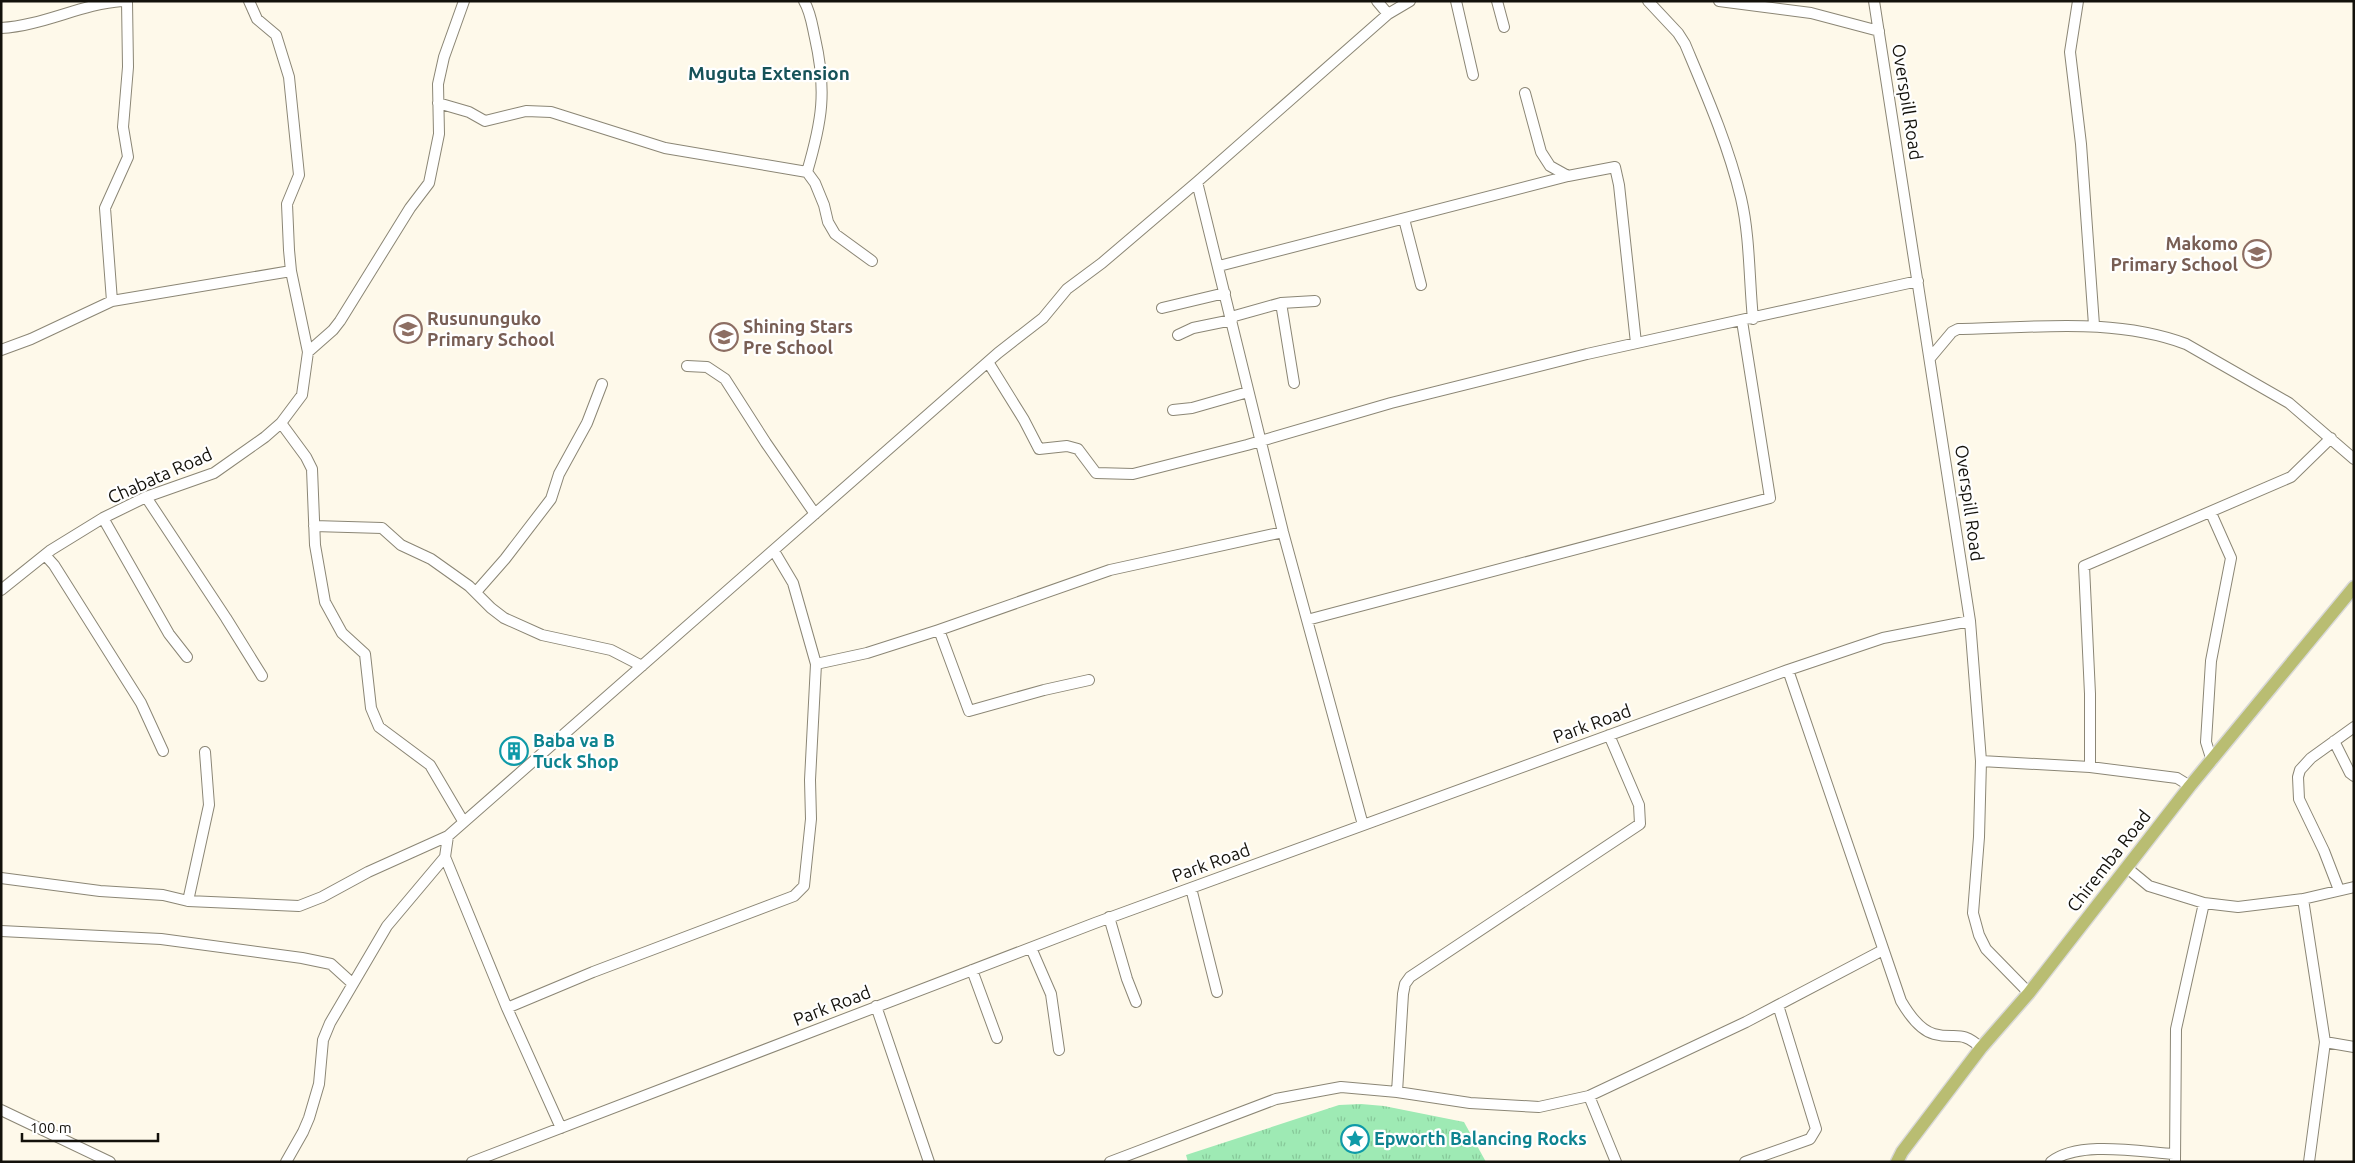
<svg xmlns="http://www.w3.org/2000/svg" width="2355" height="1163" font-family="Ubuntu,sans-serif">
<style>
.grass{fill:url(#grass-tufts)}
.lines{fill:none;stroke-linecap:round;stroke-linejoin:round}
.minor-casing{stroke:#8b8675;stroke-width:12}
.major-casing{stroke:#d9d9d8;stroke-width:15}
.minor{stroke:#fff;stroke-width:10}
.major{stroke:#b9bd72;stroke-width:12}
.labels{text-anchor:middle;stroke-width:4.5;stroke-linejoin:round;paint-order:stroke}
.street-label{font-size:18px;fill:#13110b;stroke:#fff}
.education-label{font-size:18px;font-weight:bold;fill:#785e54;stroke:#fff;text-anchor:start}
.culture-label{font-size:18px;font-weight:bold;fill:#0d838f;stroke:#fff;text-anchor:start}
.neighbourhood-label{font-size:19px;font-weight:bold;fill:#165258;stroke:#fff}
</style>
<defs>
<pattern id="grass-tufts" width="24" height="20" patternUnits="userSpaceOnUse" patternTransform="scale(1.25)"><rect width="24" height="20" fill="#9eeab4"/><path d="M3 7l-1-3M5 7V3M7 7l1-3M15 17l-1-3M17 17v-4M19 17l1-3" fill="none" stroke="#87c899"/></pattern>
</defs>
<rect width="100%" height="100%" fill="#fef9ea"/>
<path class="grass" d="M 1361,1104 L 1384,1106 L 1464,1122 L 1486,1162 L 1188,1162 L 1186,1155 L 1339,1105 Z"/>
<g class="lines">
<defs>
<path id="minor" d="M 249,1 L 257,19 L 276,35 L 289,77 L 299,175 L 287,204 L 289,250 L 291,271 L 308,352 L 302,395 L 281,423 L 306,457 L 312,469 L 315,545 L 325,602 L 342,633 L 365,654 L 371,708 L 379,727 L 430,765 L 463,821
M 804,1 C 811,13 812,25 815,38 C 827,91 822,121 807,172
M 1377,1 L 1388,14
M 1456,1 L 1473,75
M 1497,1 L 1504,27
M 1648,1 L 1678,33 L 1685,44 C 1706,94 1728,144 1741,198 C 1750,237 1749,279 1753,319
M 1719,1 L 1811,13 L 1879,31
M 1874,1 L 1970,621 L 1981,761 L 1979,837 L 1973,913 L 1979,935 L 1986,949 L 2029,993
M 2078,1 L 2070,52 L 2081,144 L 2094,325
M 1,28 C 42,26 81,4 122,1
M 1525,93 L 1541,152 L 1550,166 L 1568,176
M 438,103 L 469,112 L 485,121 L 526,111 L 551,112 L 665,148 L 807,172 L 815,183 L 824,205 L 828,222 L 835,234 L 872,261
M 1197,182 L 1283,532 L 1363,825
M 1404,219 L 1421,285
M 1219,266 L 1568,176 L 1615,167 L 1619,185 L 1636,343
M 112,301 L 105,208 L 128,157 L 123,127 L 128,67 L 127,1
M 1281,303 L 1294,383
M 1162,308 L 1225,293
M 1231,317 L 1281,303 L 1315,301
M 1178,335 L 1193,328 L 1232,320
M 1,350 L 31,339 L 112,301 L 291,271
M 308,352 L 333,330 L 340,321 L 410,208 L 429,183 L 439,134 L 438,84 L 444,57 L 464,1
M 1931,357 L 1952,332 L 1958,329 C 2035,328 2113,317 2186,344 L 2289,403 L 2354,459
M 988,362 L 1024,420 L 1039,449 L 1067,446 L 1078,449 L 1096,473 L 1133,474 L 1247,445 L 1391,403 L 1587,354 L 1918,281
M 687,366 L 707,367 L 725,379 L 766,443 L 815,514
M 1173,410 L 1192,408 L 1248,392
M 146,497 L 226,618 L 262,676
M 2211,513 L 2231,558 L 2211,661 L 2206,742 L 2212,761
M 103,518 L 169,634 L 187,657
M 314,526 L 382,528 L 401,545 L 431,559 L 469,586 L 491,608 L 504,618 L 542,635 L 611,650 L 642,666
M 45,555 L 54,565 L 141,703 L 163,751
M 1,590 L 51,550 L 103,518 L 146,497 L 214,473 L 265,437 L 281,423
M 476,592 L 505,559 L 551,499 L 559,474 L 587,423 L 602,384
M 1307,620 L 1770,498 L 1742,321
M 939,630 L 969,711 L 1044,690 L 1089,680
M 816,664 L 867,653 L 939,630 L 1110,570 L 1283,532
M 1788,670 L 1901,1001 C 1908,1013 1919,1030 1934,1034 C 1956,1040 1961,1029 1981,1048
M 2334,741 L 2350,773 L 2354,776
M 1981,761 L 2090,767 L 2177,778 L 2190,786
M 2090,767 L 2090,694 L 2084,566 L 2291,477 L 2331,438
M 2126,867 L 2149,886 L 2204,903 L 2238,907 L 2303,899 L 2354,887
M 1,878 L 100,891 L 163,895 L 188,901 L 299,906 L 322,897 L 368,872 L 448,836
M 1191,888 L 1217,992
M 2339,890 L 2324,851 L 2299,799 L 2298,777 L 2300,770 L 2311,758 L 2354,727
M 2303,899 L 2325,1042 L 2309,1162
M 188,901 L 209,805 L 205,752
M 1109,917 L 1127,979 L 1136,1002
M 1,931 L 161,939 L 302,958 L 331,964 L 353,984
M 1031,948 L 1051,994 L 1059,1050
M 972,970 L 997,1038
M 876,1006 L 929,1162
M 507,1008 L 593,972 L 794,896 L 804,886 L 811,819 L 810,780 L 816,664 L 793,583 L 774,551
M 2325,1042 L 2354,1047
M 1397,1092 L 1403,994 L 1405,984 L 1410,977 L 1640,824 L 1639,805 L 1609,735
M 1589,1096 L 1616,1162
M 1,1110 L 110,1162
M 561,1128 L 507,1008 L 445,857 L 448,836 L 998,353 L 1043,318 L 1067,289 L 1102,263 L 1197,182 L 1388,14 L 1410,1
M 286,1162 L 303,1132 L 309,1118 L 319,1084 L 323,1040 L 330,1023 L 387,926 L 445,857
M 472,1162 L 1095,923 L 1788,670 L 1883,638 L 1970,621
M 1110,1162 L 1276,1099 L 1341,1087 L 1397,1092 L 1470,1103 L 1539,1107 L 1589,1096 L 1746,1022 L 1883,950
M 1745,1162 L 1810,1139 L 1816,1129 L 1778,1005
M 2051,1162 C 2078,1140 2141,1152 2174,1154
M 2175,1162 L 2176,1029 L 2204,903"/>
<path id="major" d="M 1897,1162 L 1902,1152 L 1981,1048 L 2029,993 L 2190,786 L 2354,587"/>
</defs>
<use href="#minor" class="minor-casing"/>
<use href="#major" class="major-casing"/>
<use href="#minor" class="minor"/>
<use href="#major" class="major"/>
</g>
<defs>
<symbol id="school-ring" viewBox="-11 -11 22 22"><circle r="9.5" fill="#fff" stroke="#8d6e63" stroke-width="1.5"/><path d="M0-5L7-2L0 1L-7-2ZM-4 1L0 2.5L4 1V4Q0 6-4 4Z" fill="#8d6e63"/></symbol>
<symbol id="building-ring" viewBox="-11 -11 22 22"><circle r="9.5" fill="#fff" stroke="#0f9aa8" stroke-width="1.5"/><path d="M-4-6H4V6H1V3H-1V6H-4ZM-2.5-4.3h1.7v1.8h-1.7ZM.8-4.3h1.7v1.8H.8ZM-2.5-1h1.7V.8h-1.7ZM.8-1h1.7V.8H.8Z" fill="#0f9aa8"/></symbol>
<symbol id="sight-ring" viewBox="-11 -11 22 22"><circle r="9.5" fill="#fff" stroke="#0f9aa8" stroke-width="1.5"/><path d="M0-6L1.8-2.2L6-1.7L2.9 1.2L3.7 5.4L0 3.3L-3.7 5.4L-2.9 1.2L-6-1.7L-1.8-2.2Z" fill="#0f9aa8"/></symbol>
</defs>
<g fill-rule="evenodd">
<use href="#school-ring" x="2241" y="238" width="32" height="32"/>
<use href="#school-ring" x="392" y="313" width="32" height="32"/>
<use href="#school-ring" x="708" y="321" width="32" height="32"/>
<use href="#building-ring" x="498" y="735" width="32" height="32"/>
<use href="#sight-ring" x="1339" y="1123" width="32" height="32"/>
</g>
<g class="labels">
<g class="street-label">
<text transform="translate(1907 102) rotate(81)" y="6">Overspill Road</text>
<text transform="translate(160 476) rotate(-24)" y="6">Chabata Road</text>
<text transform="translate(1969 503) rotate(82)" y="6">Overspill Road</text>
<text transform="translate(1592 724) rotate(-20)" y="6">Park Road</text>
<text transform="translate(2109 861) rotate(-52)" y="6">Chiremba Road</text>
<text transform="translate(1211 863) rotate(-20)" y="6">Park Road</text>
<text transform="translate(832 1006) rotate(-21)" y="6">Park Road</text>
</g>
<g class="education-label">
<text x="2238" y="250" text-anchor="end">Makomo<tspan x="2238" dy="21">Primary School</tspan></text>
<text x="427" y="325">Rusununguko<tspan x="427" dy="21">Primary School</tspan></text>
<text x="743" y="333">Shining Stars<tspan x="743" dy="21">Pre School</tspan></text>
</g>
<g class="culture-label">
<text x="533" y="747">Baba va B<tspan x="533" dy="21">Tuck Shop</tspan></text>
<text x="1374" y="1145">Epworth Balancing Rocks</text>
</g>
<g class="neighbourhood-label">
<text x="769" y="80">Muguta Extension</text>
</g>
</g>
<rect width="2355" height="1163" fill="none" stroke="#13110b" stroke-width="5"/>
<path d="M22 1133v8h136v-8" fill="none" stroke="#13110b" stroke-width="2.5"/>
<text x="30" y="1133" font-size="15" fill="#13110b" stroke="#ffffff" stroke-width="4" paint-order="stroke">100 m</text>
</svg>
